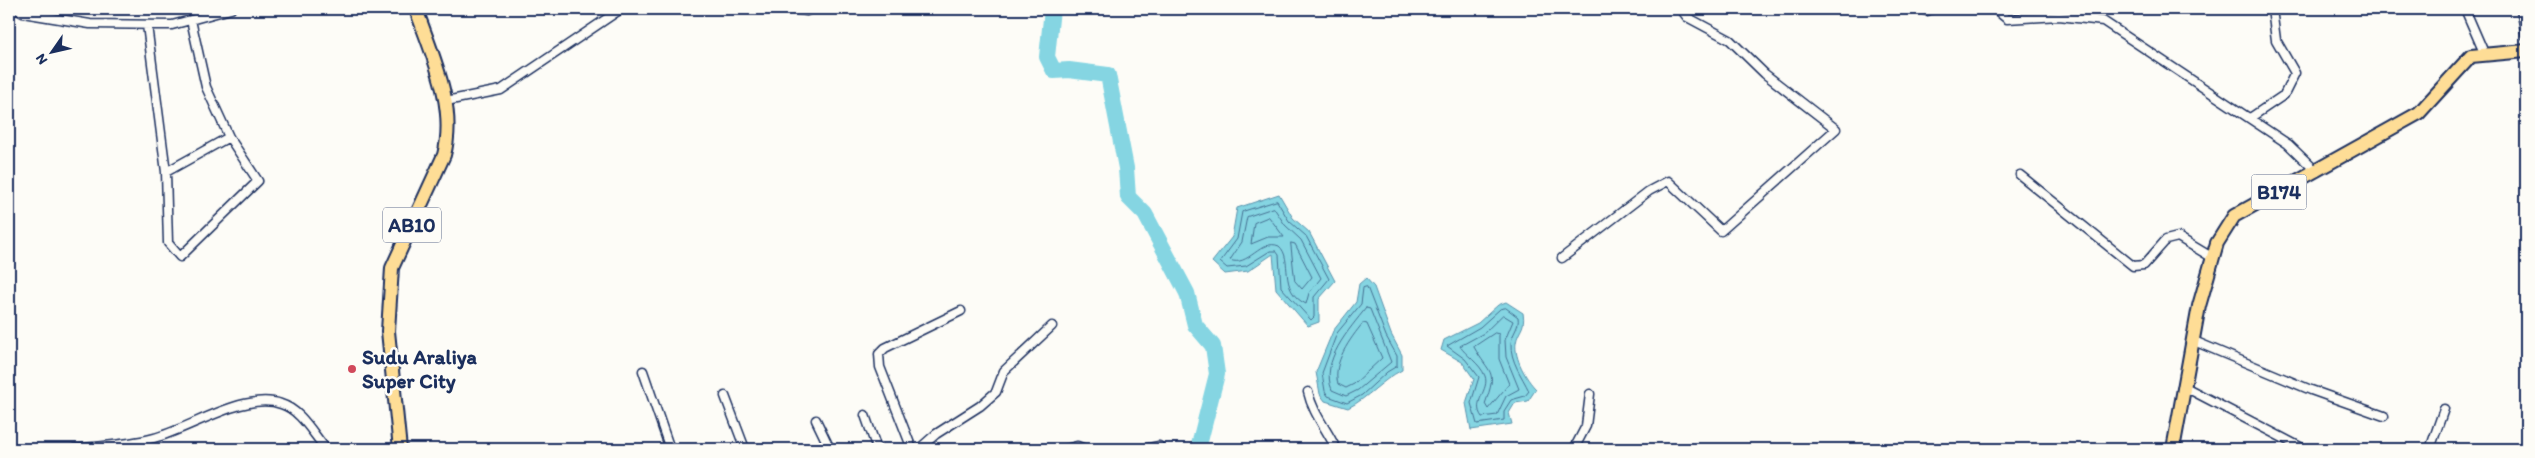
<svg xmlns="http://www.w3.org/2000/svg" width="2535" height="458" font-family="Itim,sans-serif">
<style>
.water{fill:#85d5e2;stroke:#5b93ad}
.lines{fill:none;stroke-linecap:round;stroke-linejoin:round}
.shore{stroke:#457193;stroke-width:1}
.river{stroke:#85d5e2;stroke-width:16}
.street-casing{stroke:#1b2f5e;stroke-width:11}
.primary-casing{stroke:#1b2f5e;stroke-width:16}
.street{stroke:#fdfcf7;stroke-width:8}
.primary{stroke:#fedd96;stroke-width:12}
.poi-dot{fill:#d1495b;stroke:#fdfcf7;stroke-width:2}
.labels{text-anchor:middle;stroke-width:5;stroke-linejoin:round;paint-order:stroke}
.shield{fill:#fdfcf7;stroke:#5f6c8c;stroke-width:1}
.shield-label{font-size:20px;font-weight:bold;fill:#1b2f5e}
.poi-label{font-size:21px;font-weight:bold;fill:#1b2f5e;stroke:#fdfcf7;text-anchor:start}
</style>
<rect width="100%" height="100%" fill="#fdfcf7"/>
<filter id="ink" filterUnits="userSpaceOnUse"><feTurbulence type="fractalNoise" baseFrequency=".02" numOctaves="2"/><feDisplacementMap in="SourceGraphic" scale="10" xChannelSelector="R" yChannelSelector="G"/><feConvolveMatrix kernelMatrix="1 2 1 2 8 2 1 2 1" color-interpolation-filters="sRGB"/></filter>
<g filter="url(#ink)">
<path class="water" d="M 1279,194 L 1293,218 L 1309,232 L 1335,281 L 1319,299 L 1319,322 L 1308,326 L 1276,289 L 1273,254 L 1248,271 L 1225,274 L 1212,262 L 1232,237 L 1237,208 Z
M 1366,278 L 1374,287 L 1391,334 L 1402,355 L 1402,370 C 1382,380 1368,398 1348,408 L 1325,401 L 1320,394 L 1316,372 L 1333,331 L 1356,302 L 1359,284 Z
M 1506,302 L 1523,313 C 1526,329 1518,330 1516,343 C 1514,358 1526,379 1536,389 L 1528,401 L 1515,403 L 1509,413 L 1512,424 L 1471,430 L 1466,403 L 1474,379 L 1462,362 L 1441,350 L 1444,340 L 1478,323 L 1498,305 Z"/>
<g class="lines">
<path class="shore" d="M 1277,201 L 1289,221 L 1306,236 L 1329,279 L 1314,297 L 1314,317 L 1311,320 L 1281,287 L 1279,255 L 1276,251 L 1270,251 L 1246,266 L 1227,268 L 1220,262 L 1237,239 L 1242,212 Z
M 1274,208 L 1285,225 L 1301,240 L 1321,278 L 1309,293 L 1306,304 C 1277,290 1294,259 1279,246 C 1261,238 1248,268 1230,260 L 1242,242 L 1247,217 Z
M 1269,217 L 1284,237 L 1268,237 L 1251,244 L 1254,223 Z
M 1291,243 L 1295,244 L 1312,277 L 1302,289 L 1295,281 Z
M 1367,287 L 1386,336 L 1397,356 L 1397,366 L 1387,372 L 1362,395 L 1347,403 L 1328,396 L 1325,391 L 1322,373 L 1337,333 L 1361,304 L 1363,288 Z
M 1366,308 L 1370,309 L 1391,362 L 1358,390 L 1346,396 L 1332,390 C 1320,361 1349,330 1366,308 Z
M 1506,308 L 1518,317 C 1520,327 1512,333 1511,343 C 1510,361 1522,376 1529,391 L 1525,396 L 1511,400 L 1504,411 L 1504,420 L 1477,424 L 1471,403 L 1479,377 L 1465,359 L 1447,346 L 1480,327 L 1500,309 Z
M 1503,315 L 1513,321 L 1505,340 L 1506,357 L 1519,389 L 1506,396 L 1497,415 L 1482,417 C 1471,402 1490,390 1485,376 C 1480,363 1465,355 1460,346 L 1484,333 Z
M 1363,323 L 1367,324 L 1382,358 L 1354,384 L 1346,388 L 1338,384 C 1332,363 1350,339 1363,323 Z
M 1495,333 L 1499,334 L 1499,359 L 1509,384 L 1488,409 L 1485,404 C 1498,368 1490,376 1474,347 Z"/>
<path class="river" d="M 1052,9 L 1047,57 L 1054,71 L 1069,70 L 1108,75 L 1126,168 L 1128,197 L 1145,214 L 1187,293 L 1195,325 L 1213,346 L 1217,374 L 1198,449"/>
<defs>
<path id="street" d="M 16,9 L 23,13 L 90,24 L 172,25 L 231,9
M 792,9 L 807,11
M 1921,9 L 1927,11 L 1932,9
M 1995,9 L 2007,19 L 2059,16 L 2103,21 L 2288,144 L 2317,172
M 2465,9 L 2485,55
M 2521,9 L 2526,36
M 191,20 L 206,87 L 229,137
M 147,25 L 166,172 L 168,243 L 180,257 L 258,181 L 229,137 L 166,172
M 446,101 L 501,90 L 621,9
M 2250,118 L 2284,95 L 2295,73 L 2276,40 L 2272,9
M 2020,175 L 2133,266 L 2144,265 L 2166,240 L 2178,237 L 2213,258
M 1562,258 L 1649,191 L 1668,181 L 1721,231 L 1836,129 L 1765,74 L 1730,40 L 1687,17 L 1681,9
M 2194,341 L 2311,390 L 2384,416
M 643,371 L 670,449
M 2185,387 L 2304,449
M 1308,392 C 1313,414 1327,429 1336,449
M 725,396 L 745,449
M 865,415 L 877,449
M 816,420 L 830,449
M 74,449 C 100,446 128,445 154,438 C 190,429 245,391 281,404 C 301,410 313,434 326,449
M 912,449 L 880,367 L 879,354 L 885,348 L 961,311
M 919,449 L 936,434 L 980,406 L 996,392 L 1004,371 L 1052,326
M 1066,449 L 1077,446 L 1085,449
M 1145,449 L 1159,446
M 1574,449 L 1586,426 L 1590,394
M 2430,449 L 2444,409"/>
<path id="primary" d="M 400,449 L 388,331 L 392,268 L 444,155 C 457,106 432,55 416,9
M 2173,449 L 2199,306 L 2217,243 L 2234,216 L 2419,113 L 2471,56 L 2526,51"/>
</defs>
<use href="#street" class="street-casing"/>
<use href="#primary" class="primary-casing"/>
<use href="#street" class="street"/>
<use href="#primary" class="primary"/>
</g>
</g>
<circle class="poi-dot" cx="352" cy="369" r="5"/>
<g class="labels">
<g class="shield">
<rect x="2251.5" y="174.5" width="55" height="35" rx="4"/>
<rect x="383" y="207.5" width="58" height="35" rx="4"/>
</g>
<g class="shield-label">
<text x="2279" y="199">B174</text>
<text x="412" y="232">AB10</text>
</g>
<g class="poi-label">
<text x="362" y="364">Sudu Araliya<tspan x="362" dy="24">Super City</tspan></text>
</g>
</g>
<rect width="2535" height="458" fill="none" stroke="#fdfcf7" stroke-width="30"/>
<rect x="15" y="15" width="2505" height="428" fill="none" stroke="#1b2f5e" stroke-width="2" filter="url(#ink)"/>
<g transform="translate(52 52) rotate(236)" stroke="#fdfcf7" stroke-width="4" paint-order="stroke">
<path d="M0-4L9 19L0 12L-9 19Z" fill="#1b2f5e"/>
<text y="-8" font-size="14" font-weight="bold" text-anchor="middle" fill="#1b2f5e">N</text>
</g>
</svg>
